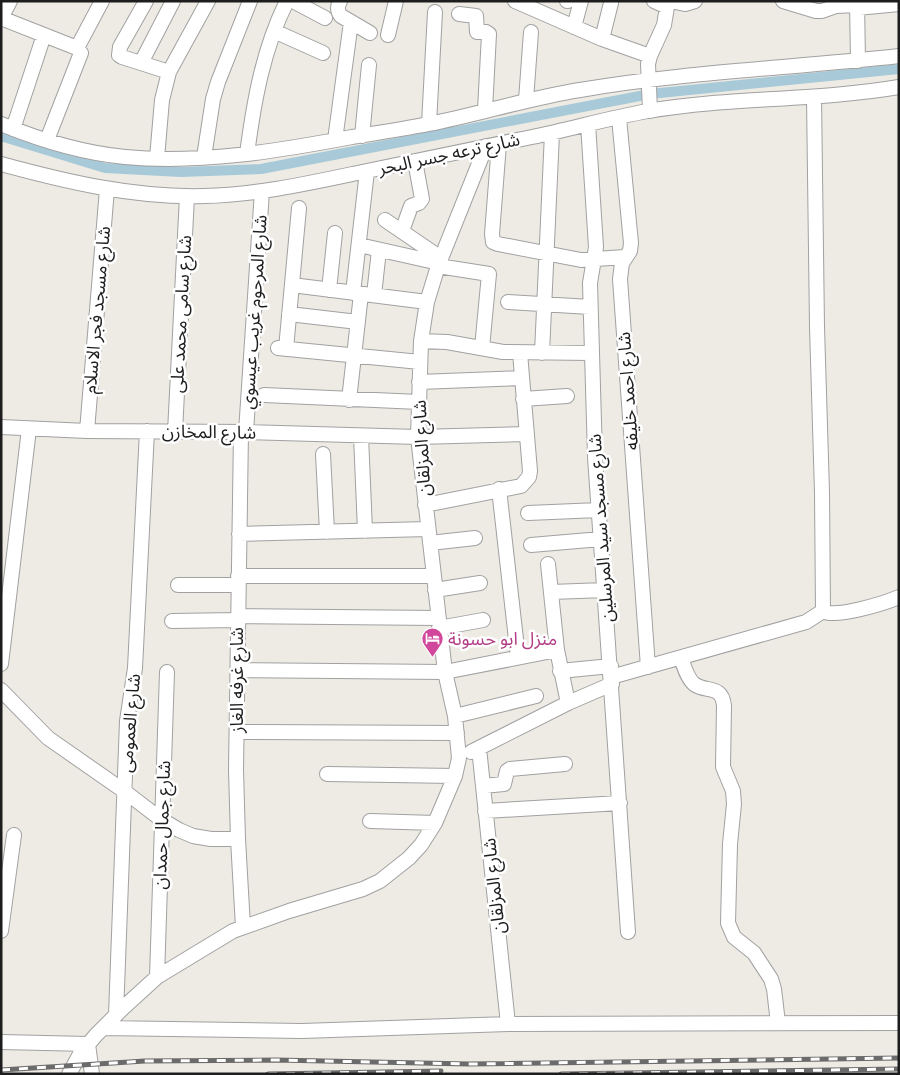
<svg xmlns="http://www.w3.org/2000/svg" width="900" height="1075" font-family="'Roboto Condensed','Noto Sans Arabic',sans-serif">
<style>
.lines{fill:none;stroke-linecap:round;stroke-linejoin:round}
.canal{stroke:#a8c9d7;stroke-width:10}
.minor-casing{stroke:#a1a1a1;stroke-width:16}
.minor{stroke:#fff;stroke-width:14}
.rail-casing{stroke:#6b6b6b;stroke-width:5}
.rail{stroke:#fff;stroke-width:3;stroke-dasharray:9;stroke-linecap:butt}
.labels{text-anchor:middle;stroke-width:5;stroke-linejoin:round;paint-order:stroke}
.street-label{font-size:18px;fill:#1d1d1d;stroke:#fff}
.hotel-label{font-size:18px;fill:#b23c85;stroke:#fff;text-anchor:start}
</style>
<rect width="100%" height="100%" fill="#edebe4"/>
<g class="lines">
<path class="canal" d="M 1,136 L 105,168 L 181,172 L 261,169 L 650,94 L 899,69"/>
<defs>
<path id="minor" d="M 146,1 L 120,47 L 119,55 L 122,57 L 169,72
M 293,1 L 325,18
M 340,1 C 337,7 337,11 341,16 L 370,33
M 515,1 L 602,39 L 650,56
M 567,1 L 568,1
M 654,1 L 667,7
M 670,1 L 685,4 L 695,1
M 783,1 L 816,11 L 822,11 L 836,6 L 857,5
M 857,1 L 858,61
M 857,8 L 899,4
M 459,14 L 476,16 L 477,32 L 486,32 L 489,34 L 485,110
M 1,18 L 77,48 L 81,53 L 47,140
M 1,18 L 10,1
M 574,27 L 581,1
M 274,31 L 323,53
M 388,35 L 396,1
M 602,39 L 611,3
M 77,48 L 102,1
M 141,63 L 173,1
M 814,97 L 817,327 L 822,492 L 823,611 C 834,619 885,603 899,597
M 526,100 L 531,32
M 650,111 L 648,64 L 650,56 L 664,25 L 668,1
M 619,118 L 631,243 L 630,251 L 622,263 L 620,279 L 648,667
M 1,124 C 40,140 83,153 125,157 C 200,164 278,151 352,137 C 377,133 403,129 429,124 C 480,114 529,98 580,90 C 685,72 793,68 899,56
M 429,124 L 435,12
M 588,124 L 596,247 L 590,283 L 595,457 L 628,932
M 13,129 L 44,35
M 362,136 L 369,65
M 335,140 L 351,22
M 499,144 L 492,234 L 493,242 L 498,244 L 581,260 L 625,257
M 247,154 C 254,101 263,49 287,1
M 204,157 L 213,99 L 218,82 L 250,1
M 157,158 L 162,100 L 169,72 L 208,1
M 1,164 C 67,182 135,198 204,196 C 257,195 310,183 362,172 C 419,160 476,149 532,137 C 571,129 609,118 648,111 C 731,97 816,101 899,87
M 385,220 L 441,258
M 402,231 L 411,206 L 419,203 L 422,199 L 415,161
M 359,245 L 439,263
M 438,266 L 489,274 L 482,348
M 292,285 L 427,302
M 329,290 L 335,233
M 353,293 L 367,171
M 374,295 L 379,250
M 508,302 L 590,307
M 289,314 L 358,322
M 421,341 L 447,342 L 503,352 L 591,353
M 278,348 L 420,362
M 286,349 L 299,208
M 542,353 L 552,133
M 419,382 L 522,378
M 264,395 L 419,402
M 523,399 L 567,396
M 349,400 L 361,294
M 1,427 L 87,431 L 246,432 L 418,437 L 526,434
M 87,431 L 107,189
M 175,432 L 187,196
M 241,432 L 236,770 L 238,839 L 243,927
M 246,432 L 262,191
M 361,436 L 365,531
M 323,454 L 327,532
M 499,489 L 518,657
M 425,505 L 521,486 L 529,477 L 530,471 L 520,353
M 528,513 L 599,510
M 239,534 L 428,529
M 430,543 L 475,538
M 531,545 L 601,539
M 548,564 L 557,650 L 568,703
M 238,576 L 433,576
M 178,585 L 238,585
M 435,590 L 480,583
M 551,592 L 605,590
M 237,616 L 438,618
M 172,621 L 237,620
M 439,628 L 483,620
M 681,658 C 684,666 687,678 694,684 C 706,693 722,684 724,706 L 723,767 L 733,791 L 734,804 L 730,844 L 728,923 L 734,937 L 754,953 L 771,979 L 774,989 L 778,1023
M 1,664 L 29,429
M 238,670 L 445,672 L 557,650
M 560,671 L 611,666
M 611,677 L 806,622 L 823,611
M 1,690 L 48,738 L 124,791 L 162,820 L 179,830 L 193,836 L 211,839 L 238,839
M 455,716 L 536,696
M 237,732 L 457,733
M 479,748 L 508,1024
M 471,752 L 568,703 L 612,684
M 327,774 L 455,776
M 483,786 L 504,784 L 507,771 L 510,769 L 565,764
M 485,811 L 620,803
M 370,821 L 435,823
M 1,931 L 14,835
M 157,977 L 167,672
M 116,1015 L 127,721 L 135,668 L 147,431
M 103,1028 L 302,1031 L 508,1024 L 899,1023
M 1,1042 L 88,1044
M 88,1044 L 92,1074
M 69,1074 L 80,1054 L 96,1035 L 124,1007 L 157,977 L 233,931 L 289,911 L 363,889 L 380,881 L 409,858 L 421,845 L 435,823 L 455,776 L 459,758 L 455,716 L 445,672 L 418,437 L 421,341 L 427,302 L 438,266 L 486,146"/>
</defs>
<use href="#minor" class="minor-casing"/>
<use href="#minor" class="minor"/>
<defs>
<path id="rail" d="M 1,1070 L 145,1061 L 276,1060 L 469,1064 L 899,1058
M 268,1074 L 441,1071
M 561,1074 L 899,1069"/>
</defs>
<use href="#rail" class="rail-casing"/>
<use href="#rail" class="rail"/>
</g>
<defs>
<symbol id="hotel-pin" viewBox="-11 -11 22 30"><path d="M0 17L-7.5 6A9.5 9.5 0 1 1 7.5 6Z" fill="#d1479c" stroke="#fff"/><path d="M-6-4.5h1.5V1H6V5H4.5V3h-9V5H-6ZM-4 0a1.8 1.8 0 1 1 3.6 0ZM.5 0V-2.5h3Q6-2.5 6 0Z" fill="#fff"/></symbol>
</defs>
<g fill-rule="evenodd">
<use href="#hotel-pin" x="420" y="626" width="25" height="34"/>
</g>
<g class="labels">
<g class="street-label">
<text transform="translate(449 154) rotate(-12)" y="6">شارع ترعه جسر البحر</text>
<text transform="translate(97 310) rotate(-85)" y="6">شارع مسجد فجر الاسلام</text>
<text transform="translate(254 312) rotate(-86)" y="6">شارع المرحوم غريب عيسوي</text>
<text transform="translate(181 314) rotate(-87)" y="6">شارع سامى محمد على</text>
<text transform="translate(628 391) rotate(-94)" y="6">شارع احمد خليفه</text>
<text transform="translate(209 432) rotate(1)" y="6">شارع المخازن</text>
<text transform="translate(422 448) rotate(-93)" y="6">شارع المزلقان</text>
<text transform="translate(601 528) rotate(-94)" y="6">شارع مسجد سيد المرسلين</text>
<text transform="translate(237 680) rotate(-90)" y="6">شارع غرفه الغاز</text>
<text transform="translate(130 723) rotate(-85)" y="6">شارع العمومى</text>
<text transform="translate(162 825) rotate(-88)" y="6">شارع جمال حمدان</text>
<text transform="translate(494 886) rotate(-96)" y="6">شارع المزلقان</text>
</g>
<g class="hotel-label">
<text x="448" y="645">منزل ابو حسونة</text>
</g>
</g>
<rect width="900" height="1075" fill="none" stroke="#1d1d1d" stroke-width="5"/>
</svg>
